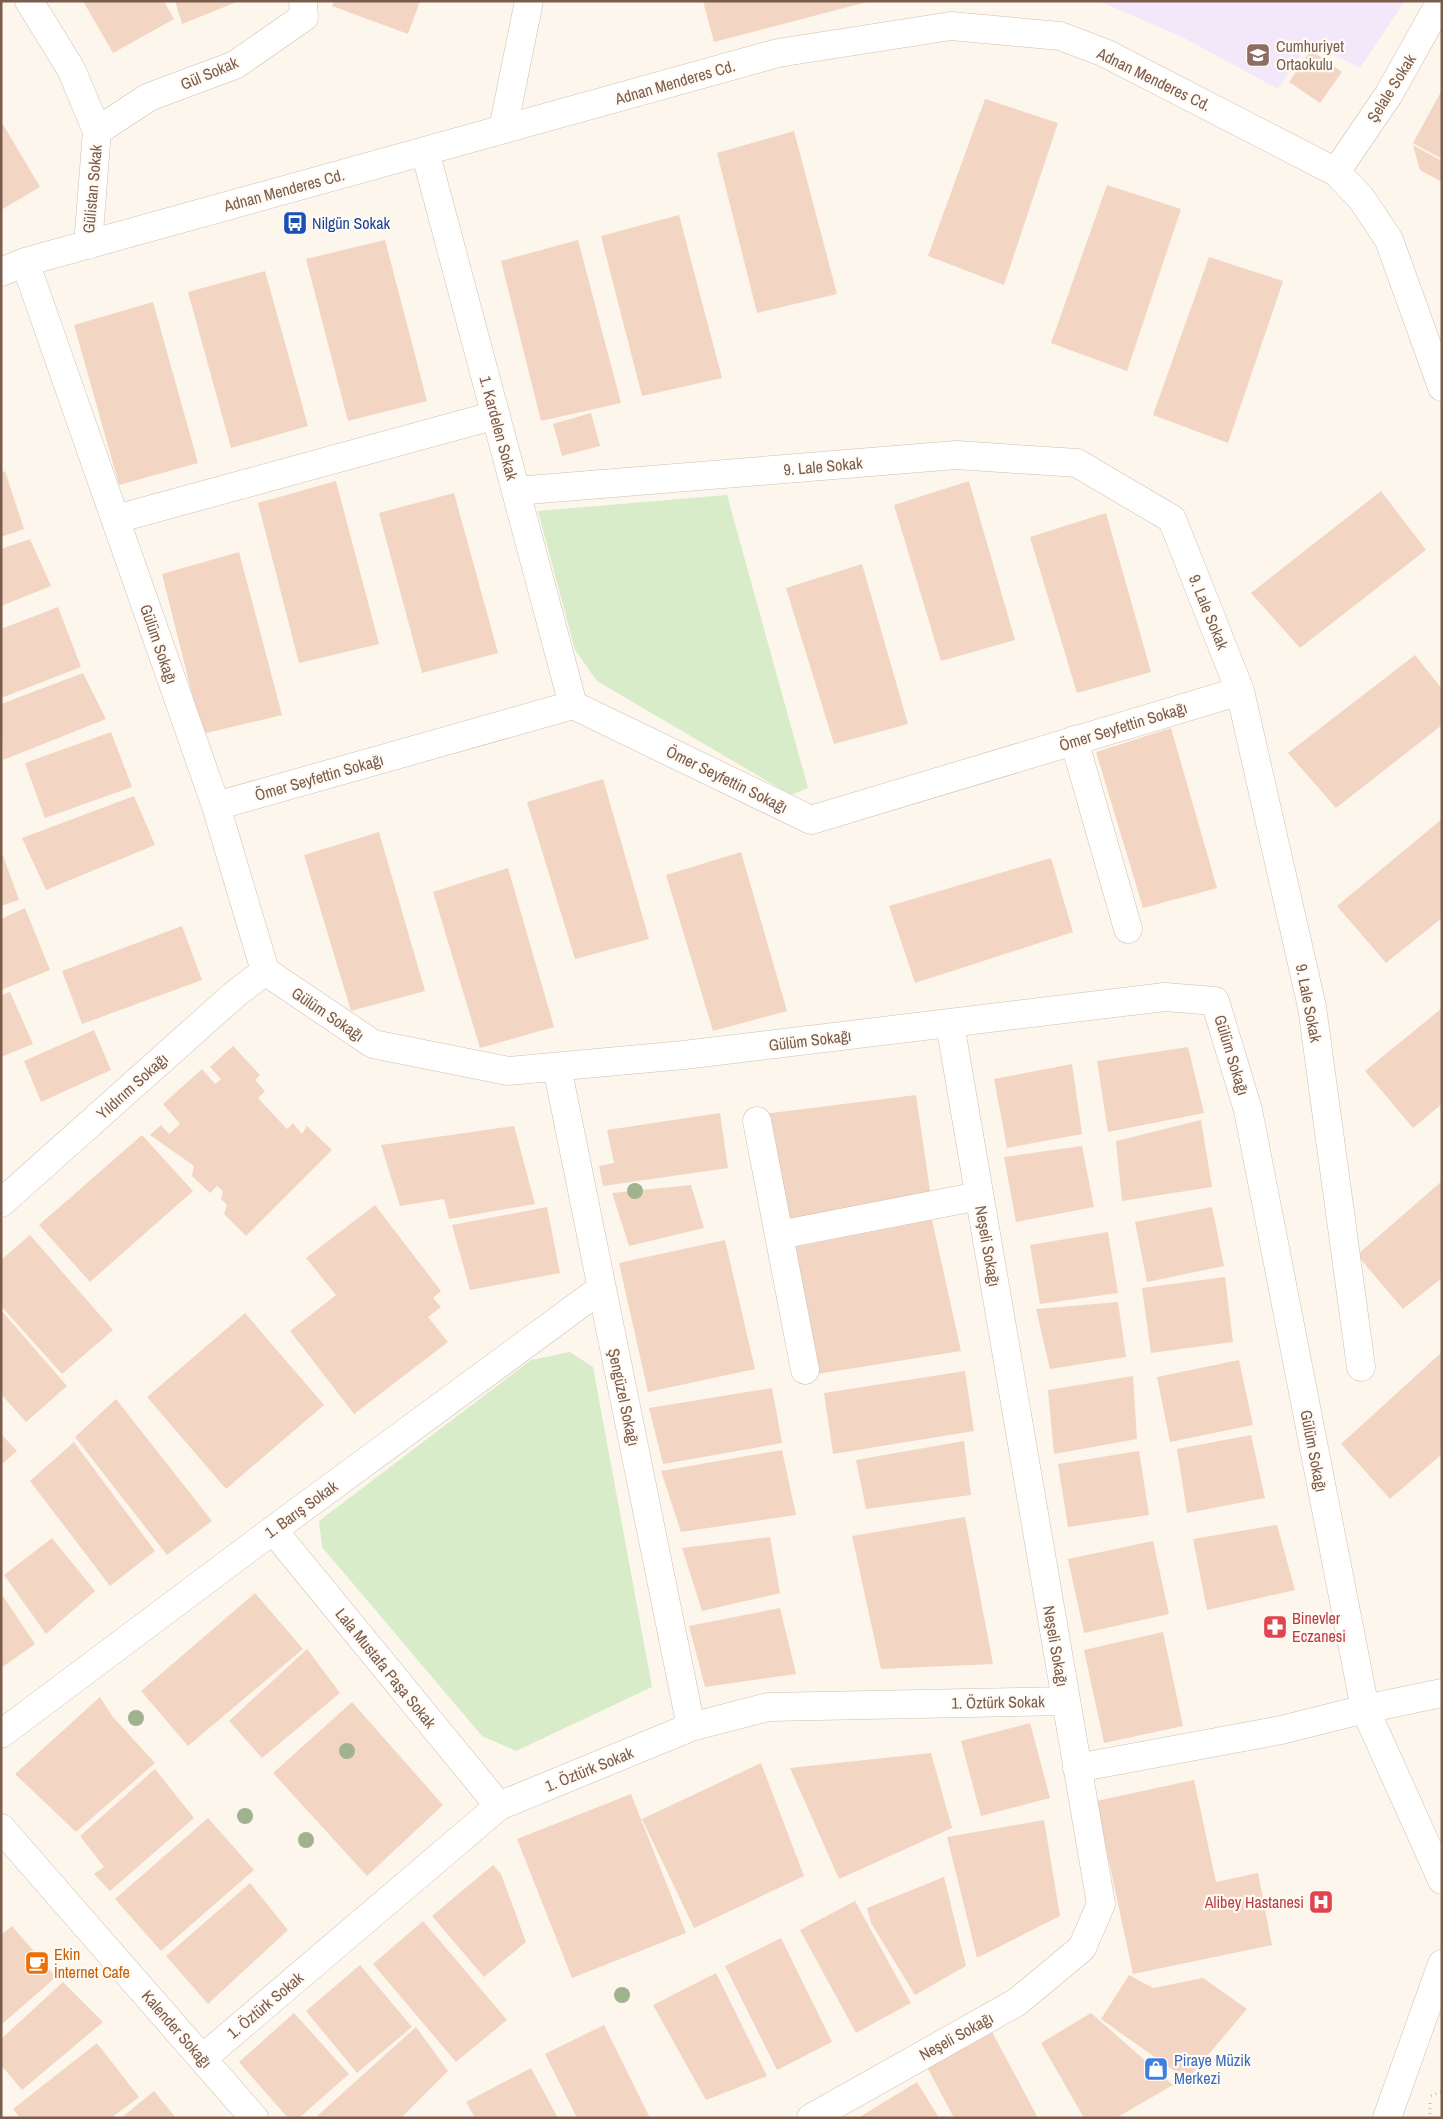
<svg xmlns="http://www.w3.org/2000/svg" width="1443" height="2119" font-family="'Archivo Narrow',sans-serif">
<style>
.education{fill:#f3e8fa}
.green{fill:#d8ecc9}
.building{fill:#f3d5c3}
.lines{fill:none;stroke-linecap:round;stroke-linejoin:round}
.minor-casing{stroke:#d1beb0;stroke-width:29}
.path{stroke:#d9b8a5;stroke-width:3;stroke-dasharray:1 4;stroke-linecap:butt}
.minor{stroke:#fff;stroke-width:28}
.tree{fill:#a0b28e}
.labels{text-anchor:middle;stroke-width:4.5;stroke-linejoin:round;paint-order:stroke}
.education-label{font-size:16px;fill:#785e54;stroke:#fffaf3;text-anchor:start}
.street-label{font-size:16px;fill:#7a5c4d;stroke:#fffaf3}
.transit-label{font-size:16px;fill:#164399;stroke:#fffaf3;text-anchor:start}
.health-label{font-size:16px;fill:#be3a42;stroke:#fffaf3;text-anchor:start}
.food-label{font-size:16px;fill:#c56008;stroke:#fffaf3;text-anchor:start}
.shop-label{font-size:16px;fill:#366cbe;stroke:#fffaf3;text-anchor:start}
</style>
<rect width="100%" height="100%" fill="#fdf6ec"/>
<path class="education" d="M 1099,1 L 1405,1 L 1360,68 L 1310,42 L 1278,89 L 1184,38 Z"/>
<path class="green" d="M 727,495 L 808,788 L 791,795 L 597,681 L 575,650 L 538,511 Z
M 570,1352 L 593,1367 L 652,1687 L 516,1751 L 482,1736 L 322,1547 L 319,1521 L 531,1360 Z"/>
<path class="building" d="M 83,1 L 164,1 L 174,19 L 113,53 Z
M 175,1 L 239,1 L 182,24 Z
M 334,1 L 420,1 L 408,34 L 332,6 Z
M 703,1 L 866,1 L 867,2 L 714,42 Z
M 1311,50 L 1342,72 L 1320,103 L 1289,82 Z
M 1442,90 L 1442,159 L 1413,143 Z
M 985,99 L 1058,123 L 1004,285 L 928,256 Z
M 1,121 L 40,187 L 1,210 Z
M 794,131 L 837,294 L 757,313 L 717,153 Z
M 1413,145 L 1442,161 L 1442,182 L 1420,170 Z
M 1107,185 L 1181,209 L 1127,371 L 1051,343 Z
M 679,215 L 722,378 L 642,396 L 601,236 Z
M 385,240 L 427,401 L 348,421 L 306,259 Z
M 578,240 L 621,403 L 541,421 L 501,261 Z
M 1209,257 L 1283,281 L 1228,443 L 1153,415 Z
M 265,271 L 308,426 L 231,448 L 188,292 Z
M 153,302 L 198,463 L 119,485 L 74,325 Z
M 591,413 L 600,446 L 562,456 L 553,424 Z
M 5,471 L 24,529 L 1,537 L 1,473 Z
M 336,481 L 379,644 L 299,663 L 258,503 Z
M 969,481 L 1015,640 L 941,661 L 894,505 Z
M 1381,491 L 1426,550 L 1300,648 L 1251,593 Z
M 454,493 L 498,653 L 422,673 L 379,513 Z
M 1106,513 L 1151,672 L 1077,693 L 1030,537 Z
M 30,539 L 51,586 L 1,606 L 1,549 Z
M 239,552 L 282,715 L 202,734 L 162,574 Z
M 862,564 L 908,724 L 834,744 L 786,588 Z
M 58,607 L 81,667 L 1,698 L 1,629 Z
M 1415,655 L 1442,689 L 1442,725 L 1336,808 L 1288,753 Z
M 83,673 L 106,719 L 3,760 L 1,704 Z
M 1171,728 L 1217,888 L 1143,908 L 1096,752 Z
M 111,732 L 132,787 L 45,818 L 25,763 Z
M 603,779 L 649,939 L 575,959 L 527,802 Z
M 134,796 L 155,845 L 46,890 L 22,838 Z
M 1442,819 L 1442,918 L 1386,963 L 1337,906 Z
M 379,832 L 425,991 L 351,1011 L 304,855 Z
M 1,850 L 19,900 L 1,906 Z
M 741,852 L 787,1011 L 713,1031 L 666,875 Z
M 1051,858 L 1073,932 L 915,983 L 889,906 Z
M 508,868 L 554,1027 L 480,1048 L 433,892 Z
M 25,908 L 50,970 L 1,990 L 1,919 Z
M 182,926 L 202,980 L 82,1024 L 62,971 Z
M 10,992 L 33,1044 L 1,1057 L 1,995 Z
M 1442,1008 L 1442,1104 L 1413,1128 L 1365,1071 Z
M 94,1030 L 111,1070 L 41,1102 L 24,1061 Z
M 233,1046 L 260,1075 L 255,1080 L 265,1091 L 258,1098 L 287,1129 L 293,1123 L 302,1134 L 307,1126 L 332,1150 L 246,1236 L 224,1214 L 227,1205 L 221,1199 L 223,1191 L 217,1186 L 210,1193 L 192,1176 L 194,1166 L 150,1135 L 161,1125 L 169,1134 L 180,1124 L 163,1104 L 202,1069 L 215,1084 L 221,1079 L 210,1067 Z
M 1188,1047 L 1204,1113 L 1108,1132 L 1097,1061 Z
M 1072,1064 L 1082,1134 L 1007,1148 L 994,1079 Z
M 916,1095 L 931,1197 L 787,1220 L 763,1114 Z
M 720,1113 L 728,1168 L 603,1186 L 599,1166 L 614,1163 L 607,1130 Z
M 1201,1120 L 1212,1187 L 1122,1201 L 1116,1141 Z
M 514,1126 L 535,1204 L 449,1219 L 444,1199 L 400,1206 L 381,1145 Z
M 142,1135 L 193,1191 L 90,1282 L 39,1225 Z
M 1082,1146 L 1094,1207 L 1016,1222 L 1004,1157 Z
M 1442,1181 L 1442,1278 L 1403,1309 L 1357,1255 Z
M 691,1185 L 704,1228 L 629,1246 L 612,1193 Z
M 375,1205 L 441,1291 L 433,1298 L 441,1307 L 428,1317 L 448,1342 L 354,1414 L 290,1331 L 336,1295 L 306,1258 Z
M 547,1207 L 560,1273 L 470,1290 L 452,1225 Z
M 1212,1207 L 1224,1266 L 1147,1282 L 1135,1222 Z
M 932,1220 L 961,1351 L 817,1374 L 794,1247 Z
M 1108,1232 L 1118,1293 L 1040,1304 L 1030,1245 Z
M 30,1235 L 113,1330 L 62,1374 L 1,1306 L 1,1260 Z
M 725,1240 L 755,1369 L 648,1392 L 619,1263 Z
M 1225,1277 L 1233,1342 L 1151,1353 L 1142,1288 Z
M 1118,1302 L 1126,1357 L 1050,1369 L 1036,1309 Z
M 1,1310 L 67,1386 L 26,1422 L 1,1394 Z
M 245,1313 L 324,1405 L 226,1489 L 147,1397 Z
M 1442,1352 L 1442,1454 L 1390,1499 L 1341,1444 Z
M 1239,1360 L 1253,1425 L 1170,1442 L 1157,1377 Z
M 965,1371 L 974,1431 L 833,1454 L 824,1393 Z
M 1133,1376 L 1137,1439 L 1054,1454 L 1048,1390 Z
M 772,1388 L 782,1443 L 663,1464 L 649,1408 Z
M 116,1399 L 212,1521 L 167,1555 L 75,1437 Z
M 1,1434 L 17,1451 L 1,1465 Z
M 1251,1435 L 1265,1498 L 1187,1513 L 1177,1449 Z
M 964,1441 L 971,1495 L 866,1509 L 856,1460 Z
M 74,1442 L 155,1551 L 110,1586 L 30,1481 Z
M 782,1450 L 796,1515 L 681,1532 L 661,1471 Z
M 1139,1451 L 1149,1515 L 1068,1527 L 1058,1464 Z
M 965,1517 L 993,1664 L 881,1669 L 852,1536 Z
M 1277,1525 L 1295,1590 L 1207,1610 L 1193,1539 Z
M 770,1537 L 780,1593 L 702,1611 L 682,1548 Z
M 52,1538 L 95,1591 L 46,1634 L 4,1575 Z
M 1153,1541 L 1169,1614 L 1084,1633 L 1068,1559 Z
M 1,1593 L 35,1644 L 1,1668 Z
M 255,1593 L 303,1649 L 188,1746 L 141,1691 Z
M 780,1608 L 796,1674 L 705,1687 L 689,1626 Z
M 1163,1632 L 1183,1726 L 1104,1743 L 1084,1650 Z
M 307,1649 L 340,1693 L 262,1758 L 229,1721 Z
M 100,1697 L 113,1717 L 155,1763 L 76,1832 L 15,1774 Z
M 352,1702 L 443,1805 L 367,1876 L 273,1773 Z
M 1030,1723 L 1050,1798 L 981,1816 L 961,1741 Z
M 931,1753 L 952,1828 L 839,1879 L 790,1768 Z
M 761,1763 L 804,1876 L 694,1928 L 642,1819 Z
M 155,1769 L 194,1818 L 110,1891 L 94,1874 L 104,1867 L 80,1836 Z
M 1194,1780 L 1216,1882 L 1258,1873 L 1272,1945 L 1133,1974 L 1096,1801 Z
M 631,1794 L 686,1933 L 572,1978 L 517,1839 Z
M 208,1818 L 254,1870 L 161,1951 L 115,1899 Z
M 1044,1820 L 1060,1916 L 977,1958 L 947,1837 Z
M 493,1865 L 501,1874 L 526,1942 L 484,1977 L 432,1916 Z
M 944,1877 L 966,1966 L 915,1995 L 871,1923 L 867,1908 Z
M 250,1883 L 288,1930 L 208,2004 L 166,1956 Z
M 855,1901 L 911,2003 L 856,2033 L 800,1930 Z
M 423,1921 L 507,2020 L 456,2062 L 373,1964 Z
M 12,1926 L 56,1977 L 1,2025 L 1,1935 Z
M 781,1938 L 832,2042 L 777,2070 L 725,1966 Z
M 360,1965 L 412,2027 L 357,2073 L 306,2011 Z
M 716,1973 L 767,2076 L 706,2100 L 653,2005 Z
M 1129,1975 L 1153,1988 L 1203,1978 L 1247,2009 L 1187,2080 L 1101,2019 Z
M 63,1982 L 103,2022 L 22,2090 L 1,2065 L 1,2039 Z
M 294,2013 L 349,2074 L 299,2118 L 288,2118 L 239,2062 Z
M 1091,2013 L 1173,2085 L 1116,2118 L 1084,2118 L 1041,2043 Z
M 604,2025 L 650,2118 L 577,2118 L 545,2054 Z
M 416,2027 L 448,2071 L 401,2118 L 315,2118 Z
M 992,2032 L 1038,2118 L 954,2118 L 927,2067 Z
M 97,2043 L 139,2097 L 111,2118 L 20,2118 L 13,2109 Z
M 531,2068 L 558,2118 L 475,2118 L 466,2102 Z
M 917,2082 L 939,2118 L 858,2118 Z
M 154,2091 L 176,2118 L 121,2118 Z"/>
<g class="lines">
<defs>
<path id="minor" d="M 29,1 L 71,69 L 97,131 L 88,245
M 503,129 L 529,1
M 97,131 L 149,97 L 235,65 L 304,17 L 303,1
M 425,151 L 573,705
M 1336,172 L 1389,94 L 1441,1
M 25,262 L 216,806 L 265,971 L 373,1044 L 508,1071 L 684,1055 L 1165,997 L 1215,1001 L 1248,1110 L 1365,1709 L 1442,1880
M 1,272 L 25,262 L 778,53 L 951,26 L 1060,36 L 1105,53 L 1336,172 L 1361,198 L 1389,240 L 1442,387
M 516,491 L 956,455 L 1077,463 L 1172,519 L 1240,691 L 1312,1007 L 1361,1367
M 116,519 L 496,415
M 1074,740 L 1128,929
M 216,806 L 573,705 L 811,820 L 1240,691
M 557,1067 L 691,1727
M 757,1121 L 805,1370
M 1,1203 L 234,995 L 265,971
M 779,1235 L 979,1196
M 273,1530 L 499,1806
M 1,1734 L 273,1530 L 602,1288
M 1077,1768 L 1281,1730 L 1365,1709 L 1442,1693
M 1,1828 L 254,2118
M 203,2058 L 499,1806 L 691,1727 L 768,1707 L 1065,1701
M 811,2118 L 1017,2002 L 1082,1948 L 1101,1904 L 950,1024
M 1387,2118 L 1442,1964"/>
</defs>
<use href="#minor" class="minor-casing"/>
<path class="path" d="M 1431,2096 L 1442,2091
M 1430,2103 L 1430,2118"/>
<use href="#minor" class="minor"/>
</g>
<g class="tree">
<circle cx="635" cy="1191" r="8"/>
<circle cx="136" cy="1718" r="8"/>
<circle cx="347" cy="1751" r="8"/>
<circle cx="245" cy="1816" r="8"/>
<circle cx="306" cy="1840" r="8"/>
<circle cx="622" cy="1995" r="8"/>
</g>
<defs>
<symbol id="school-square" viewBox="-11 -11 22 22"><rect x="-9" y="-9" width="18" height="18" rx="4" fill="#8d6e63" stroke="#fffaf3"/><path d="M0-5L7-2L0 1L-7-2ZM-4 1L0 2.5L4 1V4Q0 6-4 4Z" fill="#fff"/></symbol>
<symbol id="bus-square" viewBox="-11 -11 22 22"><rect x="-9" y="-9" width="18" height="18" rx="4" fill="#1a4fb4" stroke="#fffaf3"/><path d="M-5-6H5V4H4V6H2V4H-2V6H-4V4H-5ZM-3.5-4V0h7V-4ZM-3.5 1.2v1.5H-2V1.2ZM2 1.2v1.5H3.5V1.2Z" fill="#fff"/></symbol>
<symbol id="pharmacy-square" viewBox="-11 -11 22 22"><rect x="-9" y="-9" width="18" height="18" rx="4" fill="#e0444e" stroke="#fffaf3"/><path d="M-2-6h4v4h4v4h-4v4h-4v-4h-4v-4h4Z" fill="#fff"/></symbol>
<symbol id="hospital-square" viewBox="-11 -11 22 22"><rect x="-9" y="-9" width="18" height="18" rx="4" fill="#e0444e" stroke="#fffaf3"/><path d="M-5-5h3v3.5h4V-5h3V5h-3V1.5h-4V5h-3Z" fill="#fff"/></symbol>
<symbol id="cafe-square" viewBox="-11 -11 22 22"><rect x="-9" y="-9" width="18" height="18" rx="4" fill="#e8710a" stroke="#fffaf3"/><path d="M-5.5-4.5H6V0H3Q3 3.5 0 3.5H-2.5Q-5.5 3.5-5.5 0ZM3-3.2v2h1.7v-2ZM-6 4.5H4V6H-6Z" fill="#fff"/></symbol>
<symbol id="shop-square" viewBox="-11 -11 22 22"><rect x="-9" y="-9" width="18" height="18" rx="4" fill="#3f7fe0" stroke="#fffaf3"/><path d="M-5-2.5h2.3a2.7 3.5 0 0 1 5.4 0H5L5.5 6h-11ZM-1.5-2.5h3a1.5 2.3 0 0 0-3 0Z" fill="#fff"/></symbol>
</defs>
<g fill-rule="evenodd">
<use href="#school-square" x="1244" y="41" width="28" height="28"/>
<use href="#bus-square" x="281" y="209" width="28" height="28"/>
<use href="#pharmacy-square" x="1261" y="1613" width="28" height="28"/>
<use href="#hospital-square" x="1307" y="1888" width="28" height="28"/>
<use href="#cafe-square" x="23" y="1949" width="28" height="28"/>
<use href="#shop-square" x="1142" y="2055" width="28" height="28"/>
</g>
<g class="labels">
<g class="education-label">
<text x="1276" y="52">Cumhuriyet<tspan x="1276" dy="18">Ortaokulu</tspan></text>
</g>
<g class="street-label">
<text transform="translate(209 73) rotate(-23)" y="6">Gül Sokak</text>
<text transform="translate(1154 79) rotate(26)" y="6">Adnan Menderes Cd.</text>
<text transform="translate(675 82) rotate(-16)" y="6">Adnan Menderes Cd.</text>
<text transform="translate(1391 88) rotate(-58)" y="6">Şelale Sokak</text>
<text transform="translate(92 189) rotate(-85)" y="6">Gülistan Sokak</text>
<text transform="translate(284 190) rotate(-15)" y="6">Adnan Menderes Cd.</text>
<text transform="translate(499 428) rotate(75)" y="6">1. Kardelen Sokak</text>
<text transform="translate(823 466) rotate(-5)" y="6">9. Lale Sokak</text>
<text transform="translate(1209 612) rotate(68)" y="6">9. Lale Sokak</text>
<text transform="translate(159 644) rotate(71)" y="6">Gülüm Sokağı</text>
<text transform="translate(1123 726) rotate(-17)" y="6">Ömer Seyfettin Sokağı</text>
<text transform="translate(319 777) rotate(-16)" y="6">Ömer Seyfettin Sokağı</text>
<text transform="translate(727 779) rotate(26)" y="6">Ömer Seyfettin Sokağı</text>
<text transform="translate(1309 1003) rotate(79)" y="6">9. Lale Sokak</text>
<text transform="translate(328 1014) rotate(34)" y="6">Gülüm Sokağı</text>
<text transform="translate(810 1040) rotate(-7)" y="6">Gülüm Sokağı</text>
<text transform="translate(1232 1055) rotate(73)" y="6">Gülüm Sokağı</text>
<text transform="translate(132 1086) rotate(-42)" y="6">Yıldırım Sokağı</text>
<text transform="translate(988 1246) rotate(80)" y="6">Neşeli Sokağı</text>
<text transform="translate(624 1397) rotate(78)" y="6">Şengüzel Sokağı</text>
<text transform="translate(1314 1451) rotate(79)" y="6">Gülüm Sokağı</text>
<text transform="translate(301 1509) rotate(-36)" y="6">1. Barış Sokak</text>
<text transform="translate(1056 1646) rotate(80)" y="6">Neşeli Sokağı</text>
<text transform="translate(386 1668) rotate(51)" y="6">Lala Mustafa Paşa Sokak</text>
<text transform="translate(998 1702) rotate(-1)" y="6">1. Öztürk Sokak</text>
<text transform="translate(589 1769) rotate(-22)" y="6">1. Öztürk Sokak</text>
<text transform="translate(265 2005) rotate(-40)" y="6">1. Öztürk Sokak</text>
<text transform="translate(177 2029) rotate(49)" y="6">Kalender Sokağı</text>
<text transform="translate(956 2036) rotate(-29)" y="6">Neşeli Sokağı</text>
</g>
<g class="transit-label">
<text x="312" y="229">Nilgün Sokak</text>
</g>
<g class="health-label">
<text x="1292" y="1624">Binevler<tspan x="1292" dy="18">Eczanesi</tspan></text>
<text x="1304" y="1908" text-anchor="end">Alibey Hastanesi</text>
</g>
<g class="food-label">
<text x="54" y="1960">Ekin<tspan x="54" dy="18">İnternet Cafe</tspan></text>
</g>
<g class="shop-label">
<text x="1174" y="2066">Piraye Müzik<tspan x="1174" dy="18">Merkezi</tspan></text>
</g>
</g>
<rect width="1443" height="2119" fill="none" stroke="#7a5c4d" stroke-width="5"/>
</svg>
